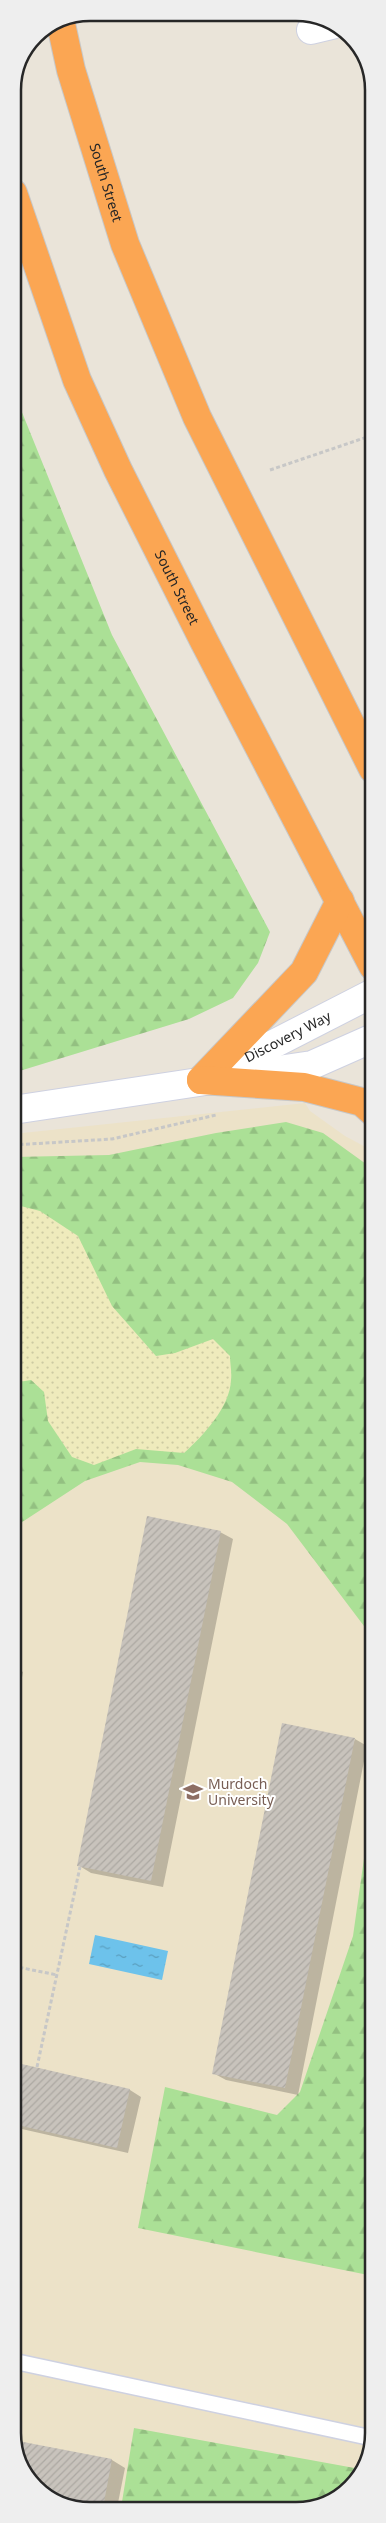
<svg xmlns="http://www.w3.org/2000/svg" width="386" height="2523" font-family="'Noto Sans',sans-serif">
<style>
.education{fill:#ece2c8}
.forest{fill:url(#forest-firs)}
.sand{fill:url(#sand-dots)}
.water{fill:url(#water-ripples)}
.shadow{fill:#0003}
.building{fill:url(#building-hatch)}
.lines{fill:none;stroke-linecap:round;stroke-linejoin:round}
.lane-casing{stroke:#ced1e1;stroke-width:18}
.street-casing{stroke:#ced1e1;stroke-width:30}
.highway-casing{stroke:#c7c7c7;stroke-width:30}
.path{stroke:#c7c7c7;stroke-width:3;stroke-dasharray:4 2.5;stroke-linecap:butt}
.lane{stroke:#fff;stroke-width:15}
.street{stroke:#fff;stroke-width:28}
.highway{stroke:#fba653;stroke-width:28}
.labels{text-anchor:middle;stroke-width:4;stroke-linejoin:round;paint-order:stroke}
.street-label{font-size:14px;fill:#272727;stroke:#fff}
.education-label{font-size:14px;fill:#785e54;stroke:#fff;text-anchor:start}
.rim{fill:none;stroke:#272727;stroke-width:2.5}
</style>
<defs>
<pattern id="forest-firs" width="22" height="20" patternUnits="userSpaceOnUse" patternTransform="scale(1.25)"><rect width="22" height="20" fill="#abe096"/><path d="M5 1l3.5 6h-7zM16 11l3.5 6h-7z" fill="#93c081"/></pattern>
<pattern id="sand-dots" width="8" height="8" patternUnits="userSpaceOnUse" patternTransform="scale(1.25)"><rect width="8" height="8" fill="#efebbc"/><path d="M2 2h.1M6 6h.1" fill="none" stroke="#cdcaa2" stroke-width="1.8" stroke-linecap="round"/></pattern>
<pattern id="water-ripples" width="26" height="14" patternUnits="userSpaceOnUse" patternTransform="scale(1.25)"><rect width="26" height="14" fill="#6dc2eb"/><path d="M2 4q2-2 4 0t4 0M15 11q2-2 4 0t4 0" fill="none" stroke="#5a9ebe"/></pattern>
<pattern id="building-hatch" width="6" height="6" patternUnits="userSpaceOnUse" patternTransform="scale(1.25)"><rect width="6" height="6" fill="#c8c3bc"/><path d="M-1 1l2-2M0 6l6-6M5 7l2-2" fill="none" stroke="#aca8a2"/></pattern>
</defs>
<rect width="100%" height="100%" fill="#eae4d9"/>
<path class="education" d="M 305,1103 L 310,1111 L 345,1136 L 373,1151 L 373,2433 L 354,2484 L 301,2510 L 70,2508 L 32,2484 L 13,2438 L 13,1134 Z"/>
<path class="forest" d="M 13,390 L 112,635 L 270,932 L 258,963 L 233,998 L 189,1019 L 13,1073 Z
M 286,1122 L 323,1133 L 373,1169 L 373,1638 L 287,1524 L 232,1482 L 178,1465 L 140,1462 L 85,1481 L 13,1528 L 13,1157 L 109,1155 L 216,1133 Z
M 373,1795 L 373,2276 L 138,2228 L 165,2087 L 277,2115 L 300,2092 L 353,1936 Z
M 134,2428 L 360,2469 L 354,2484 L 301,2510 L 121,2508 Z"/>
<path class="sand" d="M 13,1204 L 40,1211 L 78,1236 L 112,1306 L 156,1356 L 175,1353 L 213,1339 L 230,1356 C 230,1364 232,1372 231,1380 C 230,1407 203,1436 184,1453 L 136,1449 L 94,1465 L 72,1457 L 48,1421 L 44,1392 L 31,1380 L 13,1383 Z"/>
<path class="water" d="M 95,1935 L 168,1951 L 162,1980 L 89,1964 Z"/>
<path class="shadow" d="M 220,1532 L 233,1539 L 163,1887 L 91,1873 L 78,1865 Z
M 13,1666 L 23,1672 L 13,1726 Z
M 355,1739 L 367,1746 L 298,2095 L 226,2080 L 213,2073 Z
M 13,2020 L 20,2025 L 13,2059 Z
M 13,2063 L 130,2090 L 141,2097 L 128,2153 L 13,2127 Z
M 14,2441 L 112,2460 L 125,2468 L 117,2508 L 70,2508 L 32,2484 Z"/>
<path class="building" d="M 147,1516 L 221,1531 L 151,1881 L 77,1866 Z
M 282,1723 L 355,1738 L 285,2088 L 212,2074 Z
M 13,2062 L 130,2089 L 117,2148 L 13,2124 Z
M 13,2440 L 112,2459 L 103,2508 L 70,2508 L 32,2484 Z"/>
<g class="lines">
<defs>
<path id="lane" d="M 13,2361 L 372,2438"/>
<g id="street">
<path d="M 311,30 L 332,25"/>
<path id="s1" d="M 221,1071 L 373,993"/>
<path d="M 13,1110 L 312,1065 L 373,1038"/>
</g>
<g id="highway">
<path id="s2" d="M 61,24 L 71,70 L 125,244 L 197,417 L 373,769"/>
<path id="s3" d="M 13,193 L 77,380 L 118,470 L 204,641 L 373,966"/>
<path d="M 201,1080 L 304,972 L 340,901"/>
<path d="M 201,1080 L 304,1087 L 362,1102 L 373,1112"/>
</g>
</defs>
<use href="#lane" class="lane-casing"/>
<use href="#street" class="street-casing"/>
<use href="#highway" class="highway-casing"/>
<path class="path" d="M 270,470 L 373,435
M 13,1145 L 112,1139 L 216,1115
M 13,1966 L 57,1975
M 37,2067 L 80,1867"/>
<use href="#lane" class="lane"/>
<use href="#street" class="street"/>
<use href="#highway" class="highway"/>
</g>
<defs>
<symbol id="university-bare" viewBox="-9 -9 18 18"><path d="M0-5L7-2L0 1L-7-2ZM-4 1L0 2.5L4 1V4Q0 6-4 4Z" fill="#8d6e63" stroke="#fff" stroke-width="2.5" paint-order="stroke"/></symbol>
</defs>
<g fill-rule="evenodd">
<use href="#university-bare" x="179" y="1778" width="28" height="28"/>
</g>
<g class="labels">
<g class="street-label">
<text dy="5" stroke="none"><textPath href="#s2" startOffset="165">South Street</textPath></text>
<text dy="5" stroke="none"><textPath href="#s3" startOffset="428">South Street</textPath></text>
<text dy="5" stroke="none"><textPath href="#s1" startOffset="75">Discovery Way</textPath></text>
</g>
<g class="education-label">
<text x="208" y="1789">Murdoch<tspan x="208" dy="16">University</tspan></text>
</g>
</g>
<path d="M0 0H386V2523H0ZM90 21H296A69 69 0 0 1 365 90V2433A69 69 0 0 1 296 2502H90A69 69 0 0 1 21 2433V90A69 69 0 0 1 90 21Z" fill="#eee" fill-rule="evenodd"/>
<path class="rim" d="M90 21H296A69 69 0 0 1 365 90V2433A69 69 0 0 1 296 2502H90A69 69 0 0 1 21 2433V90A69 69 0 0 1 90 21Z"/>
</svg>
